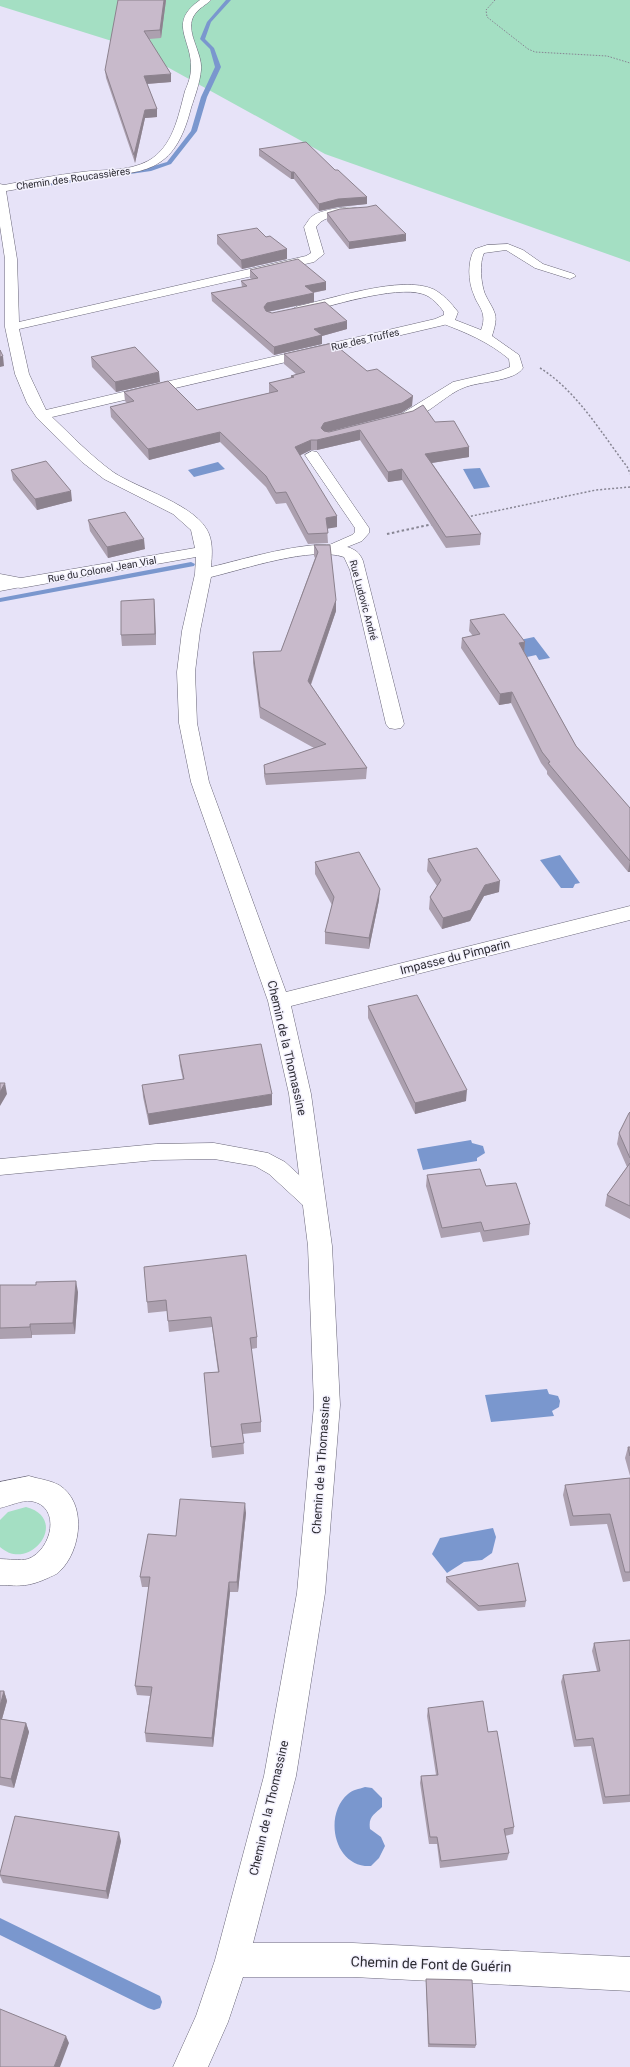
<svg xmlns="http://www.w3.org/2000/svg" width="630" height="2067" font-family="Roboto,sans-serif">
<style>
.green{fill:#a4dfc3}
.water{fill:#7a97ce}
.lines{fill:none;stroke-linecap:round;stroke-linejoin:round}
.stream{fill:#7a97ce;fill-rule:evenodd}
.service-casing{stroke:#6a6779;stroke-width:1}
.minor-casing{stroke:#6a6779;stroke-width:1}
.path-far2{stroke:#878593;stroke-width:1;stroke-dasharray:1.5 1.5;stroke-linecap:butt}
.path-far1{stroke:#878593;stroke-width:1.5;stroke-dasharray:2 2;stroke-linecap:butt}
.path{stroke:#878593;stroke-width:2;stroke-dasharray:2.5 2.5;stroke-linecap:butt}
.service{fill:#fff;fill-rule:evenodd}
.minor{fill:#fff;fill-rule:evenodd}
.wall{fill:#aca0af}
.shaded-wall{fill:#8c828e}
.building{fill:#c8bacb;stroke:#8c828e}
.labels{text-anchor:middle;stroke-width:3;stroke-linejoin:round;paint-order:stroke}
.far-street-label{font-size:10px;fill:#2c2b32;stroke:#f4f2fe}
.street-label{font-size:12px;fill:#2c2b32;stroke:#f4f2fe}
.near-street-label{font-size:14px;fill:#2c2b32;stroke:#f4f2fe}
</style>
<rect width="100%" height="100%" fill="#e7e3f8"/>
<path class="green" d="M 0,0 L 630,0 L 630,262 L 325,154 L 131,47 L 0,6 Z
M 26,1507 C 71,1519 30,1574 0,1547 L 0,1520 L 8,1512 Z"/>
<path class="water" d="M 218,462 L 225,469 L 194,477 L 188,470 Z
M 480,468 L 490,487 L 474,489 L 463,469 Z
M 534,637 L 550,658 L 539,660 L 536,655 L 527,657 L 515,641 Z
M 560,855 L 580,883 L 575,884 L 573,888 L 561,888 L 540,860 Z
M 471,1140 L 472,1143 L 483,1146 L 485,1153 L 477,1158 L 477,1161 L 423,1170 L 417,1149 Z
M 547,1389 L 549,1394 L 558,1396 L 560,1401 L 559,1407 L 552,1411 L 554,1416 L 491,1422 L 485,1395 Z
M 493,1528 L 496,1537 L 492,1553 L 482,1560 L 464,1562 L 447,1573 L 432,1554 L 440,1538 Z
M 365,1787 L 372,1788 L 382,1798 L 382,1807 C 375,1814 368,1816 370,1829 L 381,1837 L 385,1846 L 379,1858 L 371,1866 C 334,1868 323,1815 348,1794 C 352,1790 359,1789 365,1787 Z"/>
<g class="lines">
<path class="stream" d="M 226,0 L 231,0 L 211,22 L 205,39 L 214,48 L 221,67 L 207,97 L 197,131 L 171,164 L 151,171 L 26,189 L 26,187 L 28,186 L 150,167 L 167,162 L 191,131 L 201,97 L 215,67 L 210,49 L 200,39 L 207,22 Z
M 191,562 L 195,564 L 194,566 L 0,602 L 0,598 Z
M 0,1918 L 160,1996 L 162,2002 L 160,2008 L 154,2010 L 148,2008 L 0,1935 Z"/>
<defs>
<path id="service" d="M 508,244 L 523,250 L 543,264 L 574,274 L 576,276 L 570,279 L 535,268 L 506,250 L 484,253 C 479,263 481,284 485,294 C 488,301 493,307 495,314 C 497,321 494,329 492,336 L 519,355 L 523,368 C 514,382 478,381 463,388 C 444,395 416,427 395,422 L 393,419 L 453,382 L 500,371 L 510,367 L 509,359 C 489,342 465,332 441,323 L 439,320 L 445,316 L 481,330 C 483,325 484,320 483,315 C 482,308 476,302 474,295 C 468,282 467,260 475,249 L 487,245 Z
M 312,451 L 317,452 L 369,528 L 369,533 L 362,541 L 332,553 L 327,552 L 325,549 L 327,546 L 352,535 L 355,532 L 355,528 L 305,455 Z
M 21,579 L 26,580 L 28,583 L 26,586 L 0,591 L 0,583 Z
M 214,1143 L 268,1153 L 285,1162 L 322,1196 L 325,1202 L 322,1208 L 314,1211 L 306,1208 L 269,1174 L 255,1166 L 214,1159 L 156,1160 L 0,1175 L 0,1159 L 156,1144 Z"/>
<path id="minor" d="M 200,0 L 211,0 C 206,5 199,8 195,14 C 183,30 203,52 201,70 C 200,82 195,96 191,108 C 174,175 144,172 84,178 C 58,181 32,187 6,191 L 17,259 L 19,322 L 306,256 L 311,253 L 304,227 C 307,223 309,218 314,215 C 322,210 356,203 362,211 C 354,222 328,209 316,227 L 324,254 L 314,262 L 19,329 L 29,374 L 46,410 L 435,319 L 444,315 L 444,312 C 439,305 432,297 423,294 C 394,285 329,307 298,314 L 293,313 L 291,310 L 298,306 C 332,299 401,275 433,289 C 443,294 451,303 458,312 L 455,320 L 444,325 L 52,417 C 72,436 91,456 113,472 C 138,489 198,505 209,534 C 213,544 212,556 211,567 C 242,560 330,532 356,551 C 359,553 362,558 363,561 L 404,724 L 401,728 L 395,729 L 389,728 L 386,724 L 350,570 L 344,557 C 311,546 245,569 211,577 L 200,631 L 195,672 L 197,723 L 209,782 L 286,992 L 630,906 L 630,920 L 291,1006 L 311,1094 L 332,1246 L 340,1405 L 325,1593 L 296,1776 L 253,1943 L 353,1943 L 630,1957 L 630,1991 L 353,1977 L 243,1977 L 228,2022 L 208,2067 L 173,2067 L 196,2016 L 215,1960 L 264,1776 L 297,1593 L 314,1405 L 308,1246 L 289,1094 L 268,1001 L 191,782 L 179,723 L 177,672 L 182,631 L 195,574 L 196,557 L 21,588 L 0,585 L 0,574 L 21,578 L 195,548 L 191,530 L 173,514 L 104,479 L 82,462 L 37,418 L 27,403 L 15,374 L 5,327 L 5,259 L 0,226 L 0,184 L 4,185 C 30,180 56,175 82,172 C 104,169 127,172 148,161 C 173,147 178,117 185,91 C 188,84 191,76 191,68 C 192,39 167,23 200,0 Z
M 29,1476 C 38,1479 50,1480 59,1485 C 88,1503 81,1552 59,1572 C 56,1575 51,1576 48,1578 C 28,1587 21,1586 0,1585 L 0,1559 C 8,1559 20,1561 28,1559 C 52,1550 62,1506 31,1501 C 22,1500 9,1506 0,1508 L 0,1482 Z"/>
</defs>
<use href="#service" class="service-casing"/>
<use href="#minor" class="minor-casing"/>
<path class="path-far2" d="M 495,0 L 486,10 L 487,17 L 528,49 L 535,52 L 607,56 L 630,63"/>
<path class="path-far1" d="M 540,368 C 577,391 602,434 628,468 L 630,474
M 467,517 L 596,490 L 630,487"/>
<path class="path" d="M 387,534 L 433,524"/>
<use href="#service" class="service"/>
<use href="#minor" class="minor"/>
</g>
<path class="wall" d="M 166,0 L 161,38 L 149,39 L 171,82 L 147,84 L 157,109 L 157,117 L 145,118 L 135,163 L 106,78 L 105,70 Z
M 259,149 L 335,170 L 367,197 L 367,204 L 338,207 L 319,211 L 294,179 L 291,179 L 259,156 Z
M 327,213 L 406,241 L 349,249 L 327,221 Z
M 217,235 L 266,237 L 287,249 L 287,259 L 242,269 L 217,244 Z
M 250,270 L 326,282 L 326,290 L 313,293 L 314,302 L 267,312 L 347,329 L 322,336 L 322,344 L 274,355 L 212,301 L 211,293 L 242,287 L 241,281 L 252,279 L 250,278 Z
M 284,354 L 367,371 L 412,406 L 401,413 L 326,432 L 329,432 L 435,422 L 469,447 L 469,457 L 432,463 L 481,534 L 480,545 L 446,548 L 402,480 L 388,482 L 360,440 L 317,450 L 311,450 L 299,455 L 337,527 L 327,528 L 328,543 L 308,544 L 286,503 L 276,504 L 266,487 L 220,442 L 149,460 L 111,417 L 110,407 L 127,403 L 125,401 L 124,392 L 197,410 L 269,393 L 269,383 L 291,378 L 291,376 L 296,374 L 284,364 Z
M 91,357 L 160,382 L 116,392 L 92,367 Z
M 11,470 L 72,501 L 37,510 L 13,480 Z
M 88,520 L 145,549 L 108,558 L 90,531 Z
M 314,545 L 330,545 L 336,611 L 311,685 L 367,768 L 366,779 L 266,785 L 264,776 L 264,765 L 314,748 L 260,718 L 253,663 L 253,652 L 281,651 L 315,558 L 314,556 Z
M 154,599 L 156,645 L 122,646 L 121,635 Z
M 470,620 L 525,642 L 524,651 L 576,746 L 630,808 L 630,872 L 628,872 L 547,774 L 547,771 L 541,763 L 511,703 L 499,705 L 461,648 L 462,638 L 473,636 L 469,631 Z
M 428,859 L 499,892 L 484,896 L 470,921 L 442,929 L 429,909 L 430,897 L 437,886 L 427,871 Z
M 315,862 L 379,900 L 369,949 L 325,944 L 325,932 L 332,905 L 315,874 Z
M 368,1006 L 466,1101 L 415,1114 L 368,1018 Z
M 179,1055 L 272,1105 L 149,1125 L 143,1097 L 142,1085 L 183,1080 L 180,1066 Z
M 630,1112 L 630,1219 L 605,1206 L 607,1195 L 627,1167 L 617,1144 L 619,1133 Z
M 427,1175 L 530,1224 L 529,1235 L 483,1242 L 480,1232 L 441,1238 L 426,1186 Z
M 144,1267 L 257,1337 L 257,1348 L 251,1349 L 261,1422 L 261,1432 L 243,1434 L 244,1454 L 212,1458 L 204,1373 L 218,1372 L 212,1327 L 169,1332 L 167,1311 L 148,1313 Z
M 0,1285 L 36,1285 L 78,1292 L 75,1334 L 32,1335 L 32,1338 L 0,1339 Z
M 628,1447 L 630,1447 L 630,1476 L 625,1458 Z
M 630,1478 L 630,1581 L 623,1582 L 607,1524 L 570,1526 L 563,1495 L 565,1485 Z
M 246,1513 L 238,1592 L 230,1592 L 213,1747 L 146,1742 L 145,1733 L 150,1696 L 137,1695 L 135,1686 L 149,1587 L 142,1587 L 140,1577 L 176,1536 Z
M 446,1577 L 526,1601 L 525,1607 L 478,1611 L 446,1582 Z
M 630,1640 L 630,1802 L 603,1804 L 591,1746 L 574,1747 L 561,1682 L 563,1675 L 597,1671 L 592,1651 L 594,1643 Z
M 0,1691 L 4,1691 L 7,1701 L 2,1719 L 26,1723 L 29,1732 L 14,1788 L 0,1785 Z
M 428,1708 L 488,1732 L 514,1827 L 513,1834 L 505,1836 L 509,1853 L 507,1860 L 440,1868 L 437,1844 L 429,1844 L 420,1783 L 421,1776 L 436,1775 L 427,1716 Z
M 121,1841 L 108,1899 L 3,1883 L 0,1876 L 0,1873 Z
M 426,1979 L 476,2045 L 475,2048 L 428,2047 L 426,1983 Z"/>
<path class="shaded-wall" d="M 164,0 L 166,0 L 161,38 L 160,30 Z
M 171,74 L 171,82 L 145,84 L 144,76 Z
M 157,109 L 157,117 L 145,118 L 135,163 L 134,155 L 145,110 Z
M 291,172 L 294,172 L 294,179 L 291,179 Z
M 367,197 L 367,204 L 338,207 L 319,211 L 319,204 L 338,199 Z
M 406,234 L 406,241 L 349,249 L 349,242 Z
M 287,249 L 287,259 L 242,269 L 241,260 Z
M 326,282 L 326,290 L 305,294 L 305,286 Z
M 314,293 L 314,302 L 267,312 L 264,315 L 264,307 L 267,303 Z
M 347,321 L 347,329 L 322,336 L 322,344 L 274,355 L 274,347 L 314,329 Z
M 3,356 L 4,366 L 0,367 L 0,357 Z
M 159,372 L 160,382 L 116,392 L 115,382 Z
M 413,396 L 412,406 L 401,413 L 324,433 L 321,428 L 324,423 Z
M 360,430 L 360,440 L 317,450 L 317,440 Z
M 220,432 L 220,442 L 149,460 L 148,449 Z
M 311,440 L 311,450 L 295,458 L 295,447 Z
M 469,447 L 469,457 L 425,464 L 425,454 Z
M 402,469 L 402,480 L 388,482 L 388,472 Z
M 71,491 L 72,501 L 37,510 L 35,499 Z
M 337,516 L 337,527 L 326,529 L 326,518 Z
M 144,539 L 145,549 L 108,558 L 107,547 Z
M 154,599 L 155,610 L 156,645 L 155,634 Z
M 336,600 L 336,611 L 308,692 L 308,681 Z
M 525,642 L 524,653 L 519,643 Z
M 512,692 L 511,703 L 499,705 L 500,694 Z
M 630,861 L 630,872 L 628,872 Z
M 500,881 L 499,892 L 484,896 L 470,921 L 442,929 L 443,918 L 485,885 Z
M 380,889 L 379,900 L 369,949 L 369,938 Z
M 5,1083 L 7,1094 L 0,1106 L 0,1092 Z
M 467,1090 L 466,1101 L 415,1114 L 415,1103 Z
M 272,1094 L 272,1105 L 149,1125 L 148,1114 Z
M 76,1281 L 78,1292 L 75,1334 L 73,1323 Z
M 30,1324 L 32,1335 L 32,1338 L 30,1327 Z
M 245,1503 L 246,1513 L 238,1592 L 237,1582 Z
M 229,1582 L 230,1592 L 213,1747 L 212,1738 Z
M 4,1691 L 7,1701 L 0,1726 L 0,1706 Z
M 26,1723 L 29,1732 L 14,1788 L 11,1779 Z
M 119,1832 L 121,1841 L 108,1899 L 106,1891 Z
M 66,2036 L 69,2043 L 60,2067 L 54,2067 Z"/>
<path class="building" d="M 118,0 L 164,0 L 160,30 L 144,31 L 171,74 L 144,76 L 157,109 L 145,110 L 134,155 L 105,70 Z
M 306,142 L 335,170 L 338,170 L 367,197 L 338,199 L 319,204 L 294,172 L 291,172 L 259,149 Z
M 376,205 L 406,234 L 349,242 L 327,213 L 340,209 L 367,207 Z
M 257,228 L 266,237 L 270,236 L 287,249 L 241,260 L 217,235 Z
M 298,259 L 326,282 L 305,286 L 314,293 L 267,303 L 264,307 L 266,311 L 272,313 L 325,302 L 347,321 L 314,329 L 322,335 L 274,347 L 211,293 L 247,286 L 241,281 L 258,278 L 250,270 Z
M 333,343 L 367,371 L 377,369 L 413,396 L 402,403 L 324,423 L 321,428 L 324,431 L 329,432 L 413,411 L 423,405 L 435,422 L 454,421 L 469,447 L 425,454 L 481,534 L 446,537 L 402,469 L 388,472 L 360,430 L 317,440 L 311,440 L 295,447 L 337,516 L 326,518 L 328,533 L 308,534 L 286,492 L 276,493 L 266,476 L 220,432 L 148,449 L 110,407 L 134,401 L 124,392 L 168,381 L 197,410 L 278,391 L 269,383 L 294,377 L 291,376 L 305,372 L 284,354 Z
M 135,347 L 159,372 L 115,382 L 91,357 Z
M 0,350 L 3,356 L 0,357 Z
M 46,461 L 71,491 L 35,499 L 11,470 Z
M 125,512 L 144,539 L 107,547 L 88,520 Z
M 314,545 L 330,545 L 336,600 L 308,681 L 367,768 L 265,774 L 264,765 L 326,744 L 260,707 L 253,652 L 281,651 L 318,552 Z
M 154,599 L 155,634 L 121,635 L 121,601 Z
M 504,614 L 525,642 L 519,643 L 576,746 L 630,808 L 630,861 L 548,763 L 550,762 L 542,752 L 512,692 L 500,694 L 462,638 L 480,634 L 470,620 Z
M 477,848 L 500,881 L 485,885 L 471,910 L 443,918 L 430,897 L 441,880 L 428,859 Z
M 359,852 L 380,889 L 369,938 L 325,932 L 334,897 L 315,862 Z
M 417,995 L 467,1090 L 415,1103 L 368,1006 Z
M 261,1044 L 272,1094 L 148,1114 L 142,1085 L 184,1079 L 179,1055 Z
M 0,1083 L 5,1083 L 0,1092 Z
M 630,1112 L 630,1158 L 619,1133 L 629,1113 Z
M 630,1163 L 630,1206 L 607,1195 Z
M 480,1169 L 486,1186 L 516,1183 L 530,1224 L 484,1231 L 481,1222 L 442,1228 L 427,1175 Z
M 246,1255 L 257,1337 L 250,1338 L 261,1422 L 241,1424 L 244,1443 L 211,1447 L 204,1373 L 219,1372 L 211,1317 L 168,1321 L 166,1300 L 147,1302 L 144,1267 Z
M 76,1281 L 73,1323 L 30,1324 L 30,1327 L 0,1328 L 0,1285 L 36,1285 L 36,1282 Z
M 628,1447 L 630,1447 L 630,1456 Z
M 630,1478 L 630,1572 L 625,1572 L 610,1514 L 573,1516 L 565,1485 Z
M 180,1499 L 245,1503 L 237,1582 L 229,1582 L 212,1738 L 145,1733 L 152,1687 L 135,1686 L 150,1577 L 140,1577 L 148,1534 L 176,1536 Z
M 518,1563 L 526,1601 L 479,1606 L 446,1577 Z
M 630,1640 L 630,1795 L 605,1797 L 593,1738 L 576,1740 L 563,1675 L 600,1671 L 594,1643 Z
M 0,1691 L 4,1691 L 0,1706 Z
M 483,1701 L 488,1732 L 497,1731 L 514,1827 L 504,1829 L 509,1853 L 441,1861 L 437,1837 L 430,1837 L 421,1776 L 438,1775 L 428,1708 Z
M 0,1719 L 26,1723 L 11,1779 L 0,1777 Z
M 15,1816 L 119,1832 L 106,1891 L 0,1875 L 0,1873 Z
M 426,1979 L 472,1980 L 476,2045 L 429,2044 Z
M 0,2009 L 66,2036 L 54,2067 L 0,2067 Z"/>
<g class="labels">
<g class="far-street-label">
<text transform="translate(73 178) rotate(-8)" y="4">Chemin des Roucassières</text>
<text transform="translate(365 339) rotate(-13)" y="4">Rue des Truffes</text>
<text transform="translate(102 569) rotate(-10)" y="4">Rue du Colonel Jean Vial</text>
<text transform="translate(364 600) rotate(75)" y="4">Rue Ludovic André</text>
</g>
<g class="street-label">
<text transform="translate(455 957) rotate(-14)" y="4">Impasse du Pimparin</text>
<text transform="translate(287 1048) rotate(77)" y="4">Chemin de la Thomassine</text>
<text transform="translate(321 1465) rotate(-86)" y="4">Chemin de la Thomassine</text>
<text transform="translate(269 1808) rotate(-77)" y="4">Chemin de la Thomassine</text>
</g>
<g class="near-street-label">
<text transform="translate(431 1964) rotate(2)" y="5">Chemin de Font de Guérin</text>
</g>
</g>
</svg>
